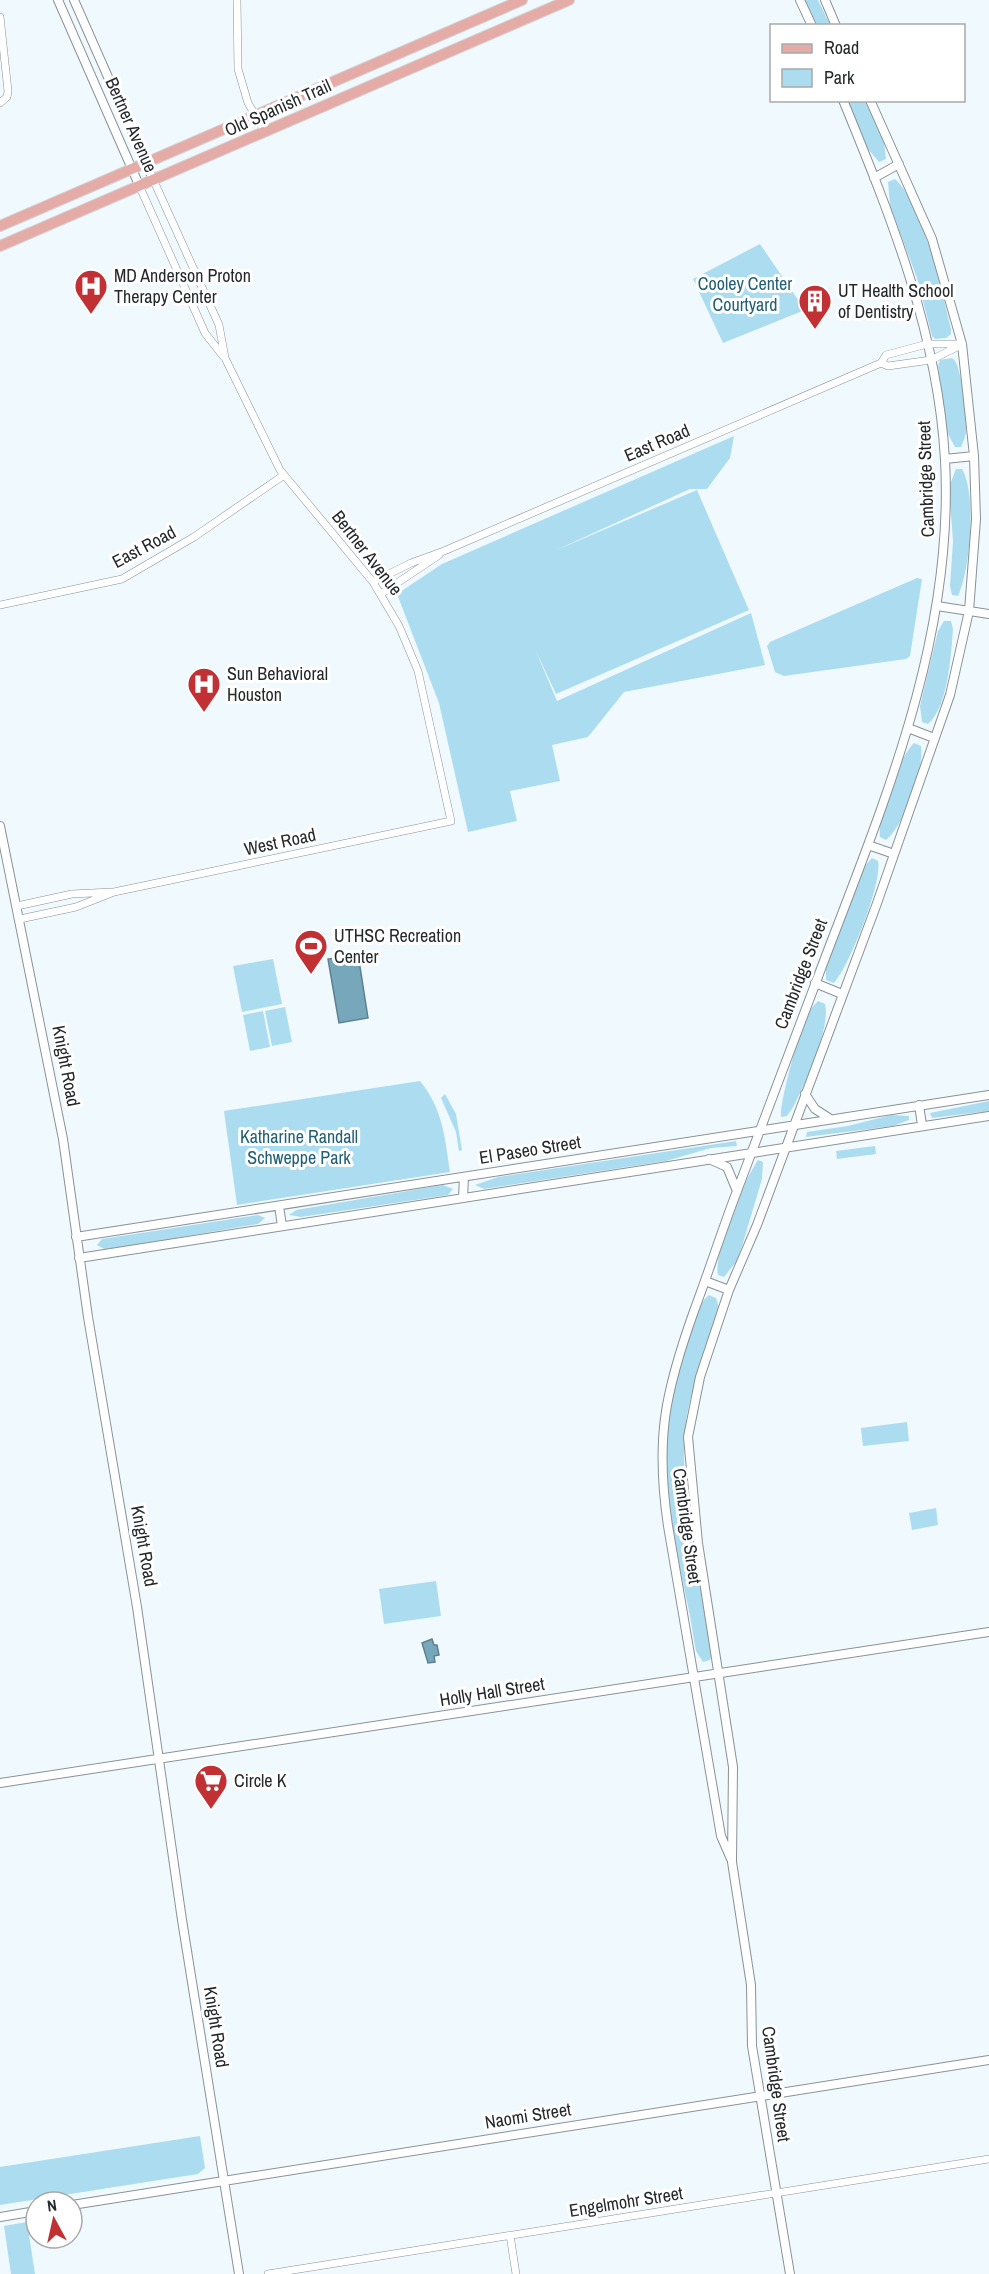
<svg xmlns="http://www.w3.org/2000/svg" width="989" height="2274" font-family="'Archivo Narrow',sans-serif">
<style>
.green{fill:#acdcf0}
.water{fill:#77a7bb;stroke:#5e8190;stroke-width:1.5}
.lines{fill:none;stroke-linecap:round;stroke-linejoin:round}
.minor-casing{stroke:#899296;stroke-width:8}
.tertiary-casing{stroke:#899296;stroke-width:10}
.primary-casing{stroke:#d3d4d4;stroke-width:12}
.minor{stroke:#fff;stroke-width:7}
.tertiary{stroke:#fff;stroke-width:8}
.primary{stroke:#e5aca7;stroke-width:10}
.labels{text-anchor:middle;stroke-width:6;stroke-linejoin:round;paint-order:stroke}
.street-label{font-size:18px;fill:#25282a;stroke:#fff}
.poi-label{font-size:18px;fill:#25282a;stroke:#fff;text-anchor:start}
.park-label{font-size:18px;fill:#225f75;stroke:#fff}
</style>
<rect width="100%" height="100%" fill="#f0f9fe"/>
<path class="green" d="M 805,0 L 818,0 L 830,25 L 817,25 Z
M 846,101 L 866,101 L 884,141 L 886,159 L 879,162 L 868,149 Z
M 895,179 C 923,203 942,292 951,329 L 951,334 L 946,338 L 935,339 L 932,336 L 917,278 L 890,206 L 888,182 Z
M 760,244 L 805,310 L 723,343 L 693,279 Z
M 952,358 C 962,362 967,420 966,433 C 965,438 963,442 961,447 L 955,447 L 947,432 L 938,366 L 940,360 Z
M 734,436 L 730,458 L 707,489 L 690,489 L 554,551 L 697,490 L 749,610 L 556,694 L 535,649 L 557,701 L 751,613 L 765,665 L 624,692 L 588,737 L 552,745 L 560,781 L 510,791 L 517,821 L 468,832 L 439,703 L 397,594 L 442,564 Z
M 956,469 L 962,469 C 977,493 970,571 958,596 L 952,595 L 950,586 L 953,541 L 949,487 Z
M 917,578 L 922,579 L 910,656 L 906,659 L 784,676 L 775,672 L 767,646 L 770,642 Z
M 944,621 L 951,621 L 953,629 C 951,655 948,707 928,724 L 922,722 L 920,706 L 938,631 Z
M 914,743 L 921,746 C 925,768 904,826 886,840 L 880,837 C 877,814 898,759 914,743 Z
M 872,858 L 878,861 C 883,882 849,967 834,983 L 826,980 L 826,964 L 863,868 Z
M 273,959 L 282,1004 L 242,1012 L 233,966 Z
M 818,1001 L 825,1004 C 831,1028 804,1087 792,1109 L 787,1116 L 781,1117 C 779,1104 801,1023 809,1012 C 811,1008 815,1004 818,1001 Z
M 285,1007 L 292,1042 L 272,1046 L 265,1011 Z
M 263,1011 L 270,1047 L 250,1051 L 243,1015 Z
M 420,1081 C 443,1109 445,1138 450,1172 L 237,1205 L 224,1111 Z
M 445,1094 L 456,1114 L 462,1150 L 459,1151 L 456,1132 L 441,1098 Z
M 989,1101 L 989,1111 L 932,1118 L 930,1113 Z
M 891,1115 L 909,1116 L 909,1120 L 893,1126 L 806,1137 L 807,1132 L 848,1126 Z
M 736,1141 L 737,1146 L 711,1148 L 666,1161 L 484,1189 L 475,1185 L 498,1177 Z
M 875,1146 L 876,1154 L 837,1159 L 836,1151 Z
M 758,1160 L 763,1162 L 762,1179 L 742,1246 L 736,1262 L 724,1277 L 718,1275 C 713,1252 744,1180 758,1160 Z
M 443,1185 L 453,1189 L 448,1195 L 301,1217 L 289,1215 L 296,1210 Z
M 258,1215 L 265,1218 L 258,1224 L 106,1250 L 97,1245 L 102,1239 Z
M 709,1295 L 716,1298 L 719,1308 C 712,1347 691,1381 686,1422 C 677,1499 702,1577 712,1653 L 710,1660 L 703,1662 L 696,1651 C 693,1638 692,1624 689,1611 C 667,1508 653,1442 688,1340 C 693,1325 696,1305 709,1295 Z
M 907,1422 L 909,1441 L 863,1446 L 861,1428 Z
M 936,1508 L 938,1525 L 912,1530 L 909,1513 Z
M 436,1581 L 441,1616 L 384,1624 L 379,1589 Z
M 200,2136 L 205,2168 L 198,2174 L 0,2205 L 0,2167 Z
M 27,2222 L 35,2274 L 11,2274 L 4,2226 Z"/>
<path class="water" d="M 358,954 L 368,1018 L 339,1023 L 328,959 Z
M 432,1639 L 434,1645 L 437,1645 L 439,1655 L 434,1656 L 435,1662 L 428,1663 L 422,1643 Z"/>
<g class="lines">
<defs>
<path id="minor" d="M 237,0 L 238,69 L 248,103 L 265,132
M 0,17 L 8,91 L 7,97 L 0,103
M 139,185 L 205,333 L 223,356
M 881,363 L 888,366 L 931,360 L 961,345
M 373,582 L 411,563 L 444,551 L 881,363 L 886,355 L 927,344 L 962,344
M 382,593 L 439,555
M 0,605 L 122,579 L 194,537 L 284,475
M 17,906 L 72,894 L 112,892
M 20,919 L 76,907 L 114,892 L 451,821 L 418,671 L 399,626 L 373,582 L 280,470 L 225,358 L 219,325 L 153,179
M 510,2235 L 516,2274
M 268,2274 L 989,2159"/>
<path id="tertiary" d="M 58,0 L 139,185
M 74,0 L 153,179
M 800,0 L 812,26
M 825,0 L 836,26
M 874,178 L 899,164
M 945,459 L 974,456
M 937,606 L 989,614
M 908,728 L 934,738
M 0,826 L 63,1139 L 88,1317 L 137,1607 L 182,1920 L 239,2274
M 868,845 L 894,854
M 815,983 L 842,994
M 805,1094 L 815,1109 L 829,1118
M 919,1105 L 922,1125
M 709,1159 L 727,1167 L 737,1191
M 463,1197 L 464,1177
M 279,1206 L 282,1226
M 76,1237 L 989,1095
M 79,1258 L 989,1116
M 705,1281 L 729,1290
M 0,1783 L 989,1632
M 731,1859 L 721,1836 L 668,1526 C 655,1439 665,1392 694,1311 C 709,1271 722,1230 737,1191 C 764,1121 789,1052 816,982 C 879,814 955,644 945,460 C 938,333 891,217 843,100
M 72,2205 L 989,2060
M 0,2217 L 36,2211
M 790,2274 L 752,2046 L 751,1985 L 732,1862 L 733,1767 L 698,1543 L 688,1437 L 700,1377 L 729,1290 L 757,1225 L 876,906 L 950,695 L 969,611 L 976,519 L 974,456 L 962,344 L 932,239 L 870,100"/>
<path id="primary" d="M 0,226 L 522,0
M 0,246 L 569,0"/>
</defs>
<use href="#minor" class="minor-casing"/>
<use href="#tertiary" class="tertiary-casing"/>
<use href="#primary" class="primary-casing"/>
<use href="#minor" class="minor"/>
<use href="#tertiary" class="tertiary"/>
<use href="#primary" class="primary"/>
</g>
<defs>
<symbol id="hospital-pin" viewBox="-11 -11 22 30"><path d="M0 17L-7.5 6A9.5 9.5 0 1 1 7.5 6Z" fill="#c13134" stroke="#fff"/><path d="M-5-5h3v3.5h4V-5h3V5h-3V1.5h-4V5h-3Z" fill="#fff"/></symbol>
<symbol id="building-pin" viewBox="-11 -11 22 30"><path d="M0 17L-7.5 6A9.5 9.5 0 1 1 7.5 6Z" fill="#c13134" stroke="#fff"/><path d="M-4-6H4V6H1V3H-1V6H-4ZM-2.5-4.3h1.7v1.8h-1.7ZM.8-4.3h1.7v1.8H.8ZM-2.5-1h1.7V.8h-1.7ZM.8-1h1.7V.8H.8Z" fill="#fff"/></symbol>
<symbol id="stadium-pin" viewBox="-11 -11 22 30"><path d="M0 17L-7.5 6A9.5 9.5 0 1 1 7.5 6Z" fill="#c13134" stroke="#fff"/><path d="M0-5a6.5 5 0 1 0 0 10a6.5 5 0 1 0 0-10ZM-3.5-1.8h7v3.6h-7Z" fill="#fff"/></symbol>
<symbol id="supermarket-pin" viewBox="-11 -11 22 30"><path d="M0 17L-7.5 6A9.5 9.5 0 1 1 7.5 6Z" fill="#c13134" stroke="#fff"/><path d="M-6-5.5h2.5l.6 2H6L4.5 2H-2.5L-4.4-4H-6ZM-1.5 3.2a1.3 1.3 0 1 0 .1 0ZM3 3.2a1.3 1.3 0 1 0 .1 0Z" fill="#fff"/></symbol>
</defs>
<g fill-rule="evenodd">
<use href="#hospital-pin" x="72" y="267" width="38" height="52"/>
<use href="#building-pin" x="796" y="282" width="38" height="52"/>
<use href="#hospital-pin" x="185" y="665" width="38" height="52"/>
<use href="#stadium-pin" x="292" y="927" width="38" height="52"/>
<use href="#supermarket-pin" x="192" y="1762" width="38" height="52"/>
</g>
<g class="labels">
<g class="street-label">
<text transform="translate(278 108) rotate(-24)" y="6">Old Spanish Trail</text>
<text transform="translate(131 125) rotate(66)" y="6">Bertner Avenue</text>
<text transform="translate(657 443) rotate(-23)" y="6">East Road</text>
<text transform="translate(926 479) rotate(-92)" y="6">Cambridge Street</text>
<text transform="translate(144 547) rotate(-28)" y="6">East Road</text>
<text transform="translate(367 553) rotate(52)" y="6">Bertner Avenue</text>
<text transform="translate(280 842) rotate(-12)" y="6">West Road</text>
<text transform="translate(801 974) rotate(-69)" y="6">Cambridge Street</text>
<text transform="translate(66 1066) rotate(79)" y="6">Knight Road</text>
<text transform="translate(530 1150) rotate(-9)" y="6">El Paseo Street</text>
<text transform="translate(687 1526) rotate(82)" y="6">Cambridge Street</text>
<text transform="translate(144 1546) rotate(80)" y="6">Knight Road</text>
<text transform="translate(492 1692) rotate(-9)" y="6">Holly Hall Street</text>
<text transform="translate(216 2027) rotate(81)" y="6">Knight Road</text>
<text transform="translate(776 2084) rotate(82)" y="6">Cambridge Street</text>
<text transform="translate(528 2116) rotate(-9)" y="6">Naomi Street</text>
<text transform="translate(626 2202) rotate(-9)" y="6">Engelmohr Street</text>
</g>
<g class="poi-label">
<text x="114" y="282">MD Anderson Proton<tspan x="114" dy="21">Therapy Center</tspan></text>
<text x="838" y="297">UT Health School<tspan x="838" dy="21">of Dentistry</tspan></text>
<text x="227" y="680">Sun Behavioral<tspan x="227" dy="21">Houston</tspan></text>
<text x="334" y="942">UTHSC Recreation<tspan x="334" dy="21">Center</tspan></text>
<text x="234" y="1787">Circle K</text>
</g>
<g class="park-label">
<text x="745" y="290">Cooley Center<tspan x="745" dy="21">Courtyard</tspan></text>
<text x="299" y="1143">Katharine Randall<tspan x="299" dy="21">Schweppe Park</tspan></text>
</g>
</g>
<rect x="770" y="24" width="195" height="78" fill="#ffffff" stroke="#a8a9aa" stroke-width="1.5"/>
<rect x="782" y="44" width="30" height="9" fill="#e5aca7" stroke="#a8a9aa" stroke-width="1.5"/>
<text x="824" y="54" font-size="18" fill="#25282a">Road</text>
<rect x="782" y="69" width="30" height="18" fill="#acdcf0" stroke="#a8a9aa" stroke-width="1.5"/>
<text x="824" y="84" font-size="18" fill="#25282a">Park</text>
<g transform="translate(54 2220) rotate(352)"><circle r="28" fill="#ffffff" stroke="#a8a9aa" stroke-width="1.5"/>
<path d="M0-4.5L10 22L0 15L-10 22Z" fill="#c13134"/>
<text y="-9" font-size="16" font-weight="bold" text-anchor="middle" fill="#25282a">N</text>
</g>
</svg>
